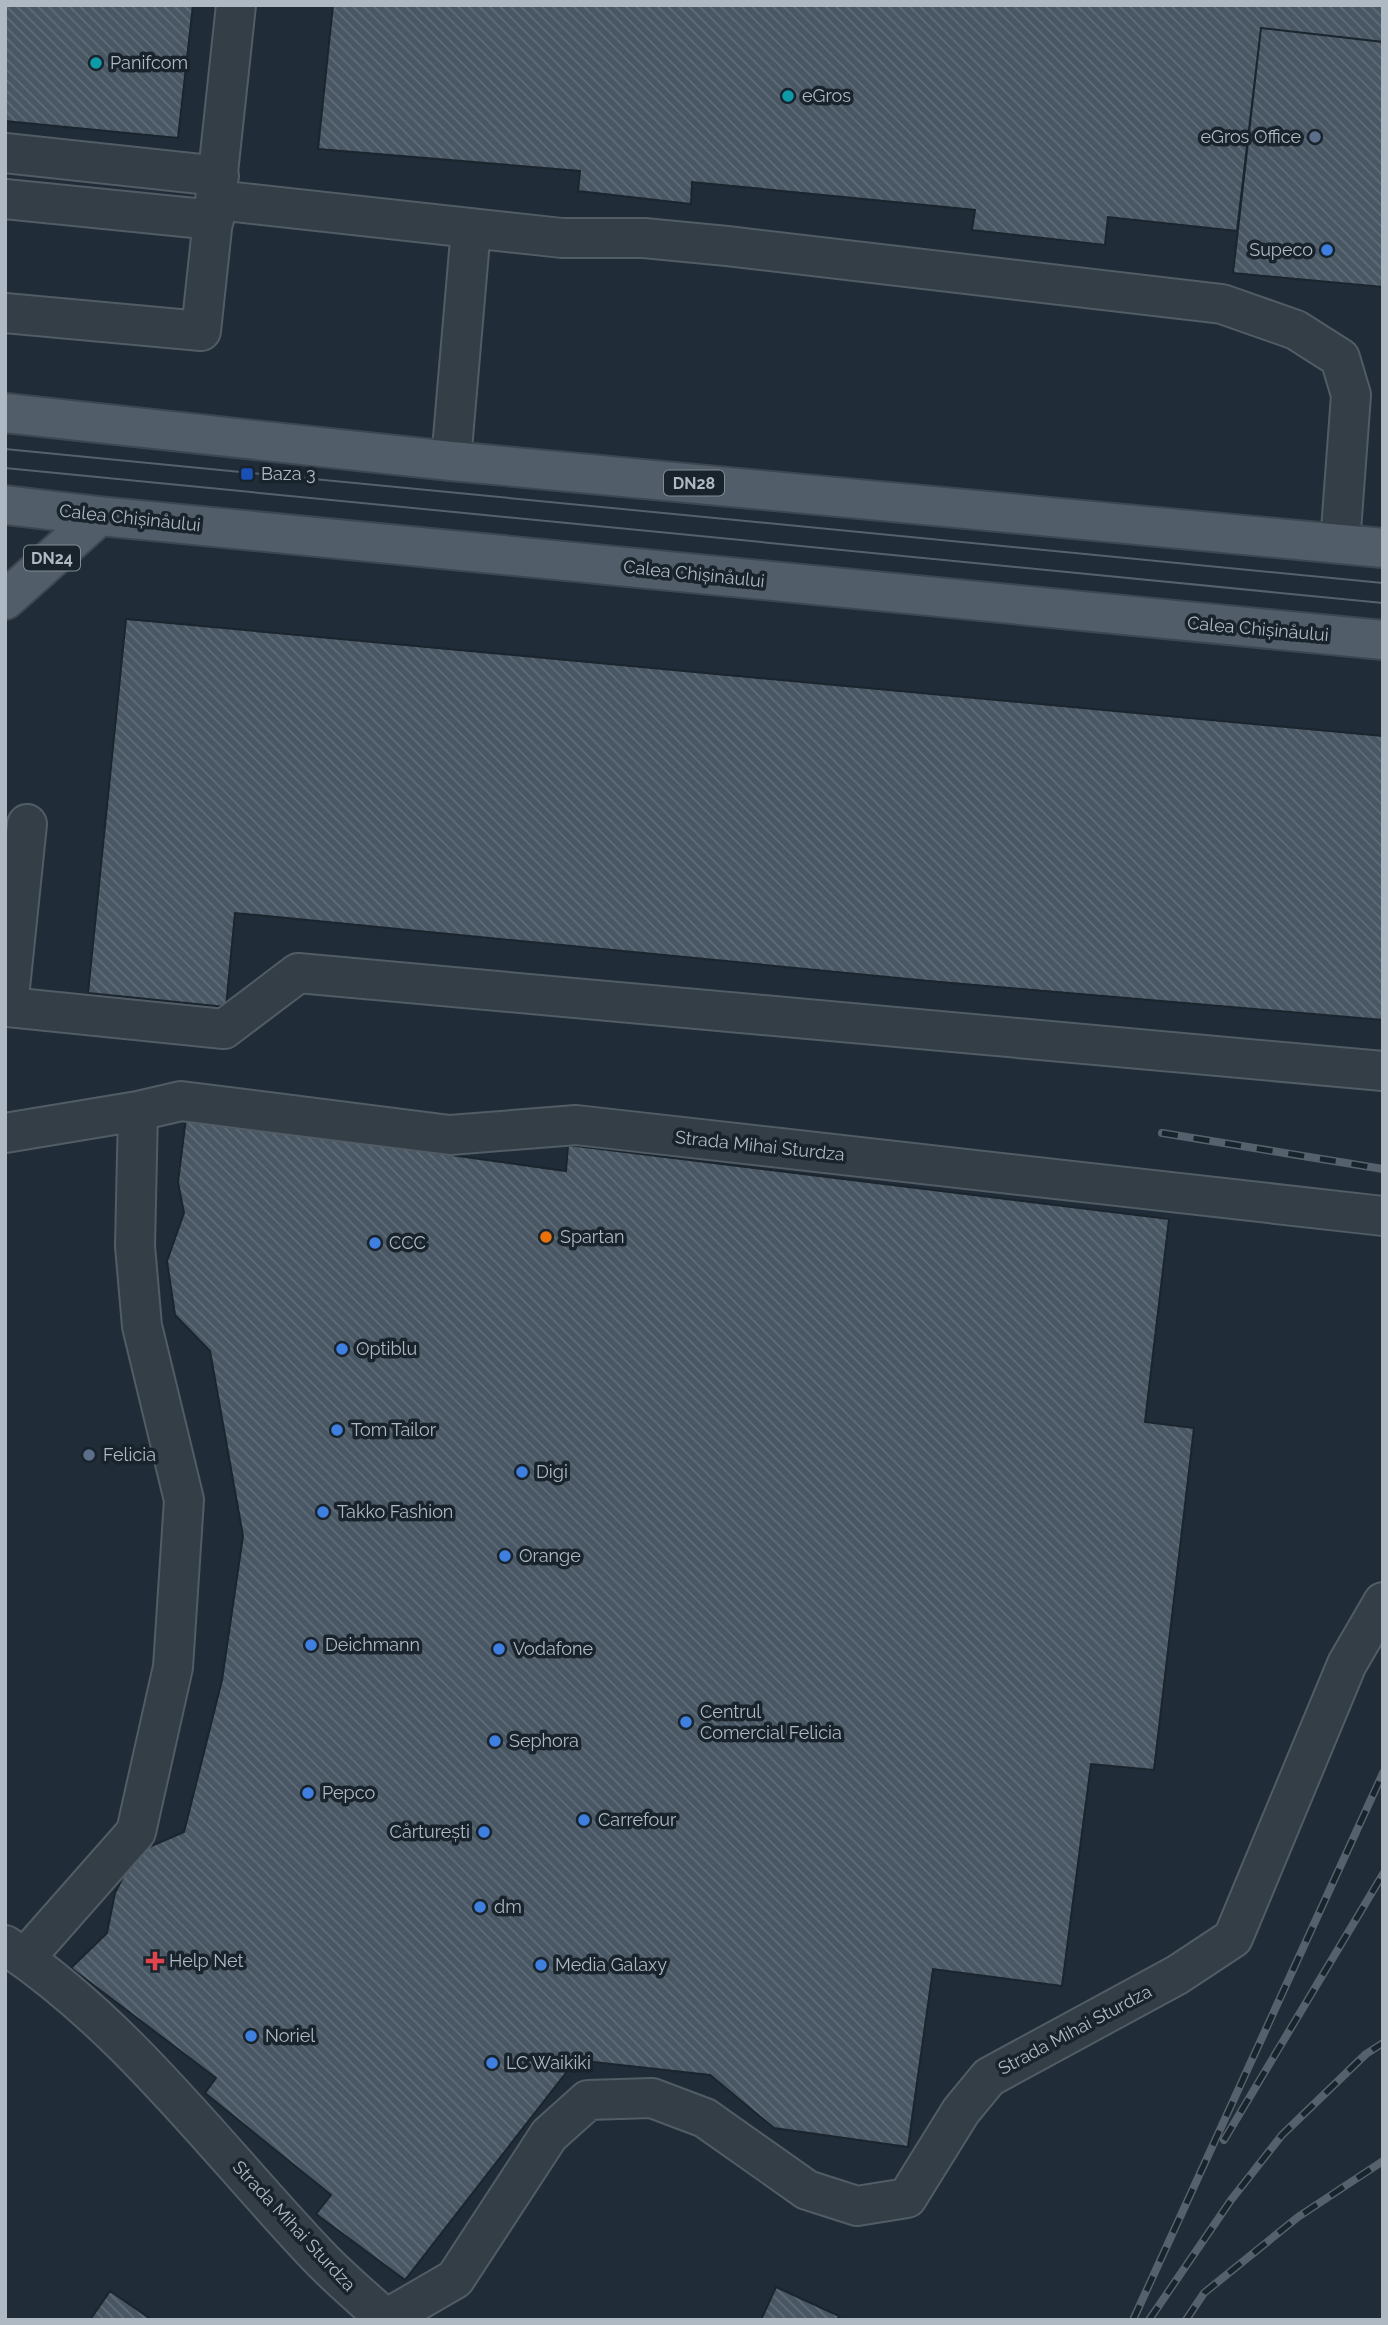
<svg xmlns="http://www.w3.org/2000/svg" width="1388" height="2325" font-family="Raleway,sans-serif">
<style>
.building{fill:url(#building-back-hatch);stroke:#1b252e;stroke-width:2}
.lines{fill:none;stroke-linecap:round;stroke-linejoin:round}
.minor-casing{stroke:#515c65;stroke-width:42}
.major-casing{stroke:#3d4751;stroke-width:42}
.minor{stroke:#333e47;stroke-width:38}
.major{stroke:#515d68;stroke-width:38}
.tram{stroke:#55626e;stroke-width:2}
.rail-casing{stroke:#55626e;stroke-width:8}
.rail{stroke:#19232c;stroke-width:5;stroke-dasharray:16;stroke-linecap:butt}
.culture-dot{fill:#0f9aa8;stroke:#19232c;stroke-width:2.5}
.service-dot{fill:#5c6f8a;stroke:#19232c;stroke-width:2.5}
.shop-dot{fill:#3f7fe0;stroke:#19232c;stroke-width:2.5}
.transit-dot{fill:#1a4fb4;stroke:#19232c;stroke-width:2.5}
.food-dot{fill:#e8710a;stroke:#19232c;stroke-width:2.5}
.health-dot{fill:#e0444e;stroke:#19232c;stroke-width:2.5}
.labels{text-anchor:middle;stroke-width:7;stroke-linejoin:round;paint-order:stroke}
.shield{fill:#19232c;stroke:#818c96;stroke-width:2}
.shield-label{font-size:16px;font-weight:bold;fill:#aeb9c4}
.poi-label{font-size:18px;fill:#aeb9c4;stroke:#19232c;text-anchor:start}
.street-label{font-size:18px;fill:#aeb9c4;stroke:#19232c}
</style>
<defs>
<pattern id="building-back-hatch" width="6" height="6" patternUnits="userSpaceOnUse" patternTransform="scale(1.75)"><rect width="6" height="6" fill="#485763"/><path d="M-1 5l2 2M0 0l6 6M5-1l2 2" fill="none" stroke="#606d78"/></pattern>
</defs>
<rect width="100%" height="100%" fill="#202c37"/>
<path class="building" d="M 5,5 L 193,5 L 178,138 L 5,121 Z
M 333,5 L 1383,5 L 1383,42 L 1261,28 L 1237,231 L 1108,217 L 1105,245 L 972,230 L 975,210 L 692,182 L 691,204 L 578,191 L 580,171 L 318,149 Z
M 1261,28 L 1383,42 L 1383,287 L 1233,273 Z
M 126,619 L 1383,736 L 1383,1020 L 929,981 L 235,913 L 226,1007 L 88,993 Z
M 186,1118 L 566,1171 L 568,1145 L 1169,1219 L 1145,1422 L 1194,1428 L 1154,1770 L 1091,1764 L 1062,1986 L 933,1969 L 908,2147 L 774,2128 L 710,2075 L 576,2060 L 405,2280 L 316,2214 L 331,2195 L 205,2093 L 216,2078 L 71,1968 L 107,1933 L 115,1893 L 135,1853 L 184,1832 L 222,1680 L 243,1536 L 210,1351 L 175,1315 L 167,1261 L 184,1213 L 178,1182 Z
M 776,2287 L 839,2316 L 837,2320 L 761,2320 Z
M 110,2291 L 152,2320 L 90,2320 Z"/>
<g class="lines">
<defs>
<path id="minor" d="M 5,153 L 219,176
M 5,199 L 214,220
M 217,200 L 562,238 L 644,238 L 727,246 L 1222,304 L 1296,330 L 1340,358 L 1351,395 L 1340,544
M 5,313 L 201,331 L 236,5
M 451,461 L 471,228
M 27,824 L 8,1007 L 224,1029 L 298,973 L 1383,1071
M 138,1111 L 181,1101 L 450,1135 L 576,1125 L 1383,1216
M 5,1133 L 138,1111 L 135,1246 L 142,1326 L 184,1500 L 173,1667 L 136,1832 L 25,1958
M 5,1945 C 128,2027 218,2151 319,2257 C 340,2279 364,2299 386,2319 L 455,2279 L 549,2135 L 588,2100 L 652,2098 L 705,2118 L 807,2190 L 857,2206 L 907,2198 L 961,2111 L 989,2077 L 1177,1975 L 1233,1938 L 1347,1664 L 1383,1602"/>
<path id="major" d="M 5,413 L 451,461 L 1383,548
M 5,505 L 99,516 L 1383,640
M 5,600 L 99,516"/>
</defs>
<use href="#minor" class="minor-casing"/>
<use href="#major" class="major-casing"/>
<use href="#minor" class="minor"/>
<use href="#major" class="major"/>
<path class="tram" d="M 5,449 L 1383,583
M 5,468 L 1383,603"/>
<defs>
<path id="rail" d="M 1162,1133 L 1383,1169
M 1224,2140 L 1383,1874
M 1133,2320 L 1383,1773
M 1149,2320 L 1231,2200 L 1282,2135 L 1366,2054 L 1383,2043
M 1186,2320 L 1204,2293 L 1298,2217 L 1383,2161"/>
</defs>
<use href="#rail" class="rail-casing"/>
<use href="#rail" class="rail"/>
</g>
<g class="culture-dot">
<circle cx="96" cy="63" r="7"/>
<circle cx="788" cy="96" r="7"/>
</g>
<g class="service-dot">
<circle cx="1315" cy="137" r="7"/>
<circle cx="89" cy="1455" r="7"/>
</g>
<g class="shop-dot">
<circle cx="1327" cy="250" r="7"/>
<circle cx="375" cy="1243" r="7"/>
<circle cx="342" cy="1349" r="7"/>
<circle cx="337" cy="1430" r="7"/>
<circle cx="522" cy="1472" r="7"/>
<circle cx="323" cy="1512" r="7"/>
<circle cx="505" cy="1556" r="7"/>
<circle cx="311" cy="1645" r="7"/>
<circle cx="499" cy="1649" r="7"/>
<circle cx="686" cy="1722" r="7"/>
<circle cx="495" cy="1741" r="7"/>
<circle cx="308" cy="1793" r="7"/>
<circle cx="584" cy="1820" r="7"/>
<circle cx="484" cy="1832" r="7"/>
<circle cx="480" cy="1907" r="7"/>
<circle cx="541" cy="1965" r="7"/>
<circle cx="251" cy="2036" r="7"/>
<circle cx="492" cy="2063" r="7"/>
</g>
<rect class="transit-dot" x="240" y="467" width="14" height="14" rx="3.5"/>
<circle class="food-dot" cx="546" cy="1237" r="7"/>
<path class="health-dot" d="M151.5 1950.5h7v7h7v7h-7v7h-7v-7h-7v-7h7z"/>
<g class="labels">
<g class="shield">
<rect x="664" y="470.5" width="60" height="25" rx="5"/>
<rect x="24" y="545.5" width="56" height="25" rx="5"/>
</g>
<g class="shield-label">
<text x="694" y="489">DN28</text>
<text x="52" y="564">DN24</text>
</g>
<g class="poi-label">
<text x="110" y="69">Panifcom</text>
<text x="802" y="102">eGros</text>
<text x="1301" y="143" text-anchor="end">eGros Office</text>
<text x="1313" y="256" text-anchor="end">Supeco</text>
<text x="261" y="480">Baza 3</text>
<text x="560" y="1243">Spartan</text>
<text x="389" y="1249">CCC</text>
<text x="356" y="1355">Optiblu</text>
<text x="351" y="1436">Tom Tailor</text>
<text x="103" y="1461">Felicia</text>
<text x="536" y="1478">Digi</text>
<text x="337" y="1518">Takko Fashion</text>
<text x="519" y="1562">Orange</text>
<text x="325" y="1651">Deichmann</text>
<text x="513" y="1655">Vodafone</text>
<text x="700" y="1718">Centrul<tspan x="700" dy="21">Comercial Felicia</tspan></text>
<text x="509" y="1747">Sephora</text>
<text x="322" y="1799">Pepco</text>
<text x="598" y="1826">Carrefour</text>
<text x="470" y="1838" text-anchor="end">Cărturești</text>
<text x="494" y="1913">dm</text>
<text x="169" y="1967">Help Net</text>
<text x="555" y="1971">Media Galaxy</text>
<text x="265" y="2042">Noriel</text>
<text x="506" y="2069">LC Waikiki</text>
</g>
<g class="street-label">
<text transform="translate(130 518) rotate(6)" y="6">Calea Chișinăului</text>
<text transform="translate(694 574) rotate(6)" y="6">Calea Chișinăului</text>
<text transform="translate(1258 629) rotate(5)" y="6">Calea Chișinăului</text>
<text transform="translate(760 1146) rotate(6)" y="6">Strada Mihai Sturdza</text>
<text transform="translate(1075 2030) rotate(-28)" y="6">Strada Mihai Sturdza</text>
<text transform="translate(294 2226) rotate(47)" y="6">Strada Mihai Sturdza</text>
</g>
</g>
<rect width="1388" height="2325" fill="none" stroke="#aeb9c4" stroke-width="14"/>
</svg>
